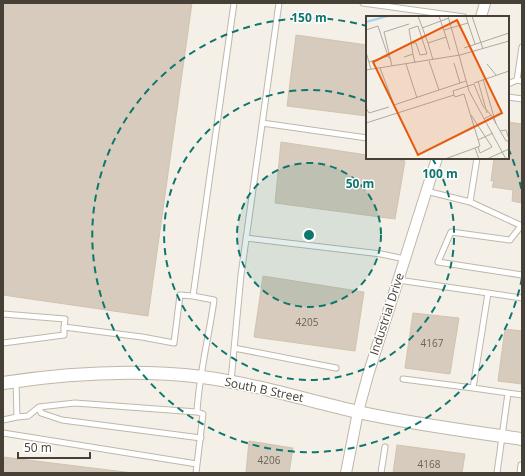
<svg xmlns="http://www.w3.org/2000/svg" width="525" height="476" font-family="'Open Sans',sans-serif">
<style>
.building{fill:#d6cbbc;stroke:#d1c3af}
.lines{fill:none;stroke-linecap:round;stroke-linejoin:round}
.service-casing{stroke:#c0b7a9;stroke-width:7}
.minor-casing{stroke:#c0b7a9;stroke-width:12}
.tertiary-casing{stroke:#c0b7a9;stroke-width:14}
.service{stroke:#fff;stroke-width:5}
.minor{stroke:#fff;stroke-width:10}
.tertiary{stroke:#fff;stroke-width:12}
.ring{fill:none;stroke:#0f766e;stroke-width:2;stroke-dasharray:7 5}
.labels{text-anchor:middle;stroke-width:3;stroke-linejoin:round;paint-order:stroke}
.number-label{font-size:10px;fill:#6b6358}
.street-label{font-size:12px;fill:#474036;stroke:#fff}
.inset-river{fill:none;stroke:#a1d4f2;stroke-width:2}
.inset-road{fill:none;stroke:#afaaa0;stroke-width:1}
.view{fill:#e8590c;fill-opacity:0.15;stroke:#e8590c;stroke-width:2}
.inset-edge{fill:none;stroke:#474036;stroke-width:2}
.centre{fill:#0f766e;stroke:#fff;stroke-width:2}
.ring-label{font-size:12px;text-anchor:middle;font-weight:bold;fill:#0f766e;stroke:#fff;stroke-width:3;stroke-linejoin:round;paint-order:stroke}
</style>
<rect width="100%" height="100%" fill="#f4f0e7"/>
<path class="building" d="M 3,3 L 192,3 L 148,316 L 3,295 Z
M 296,35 L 367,45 L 367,116 L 287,106 Z
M 508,122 L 522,124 L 522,203 L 512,201 L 513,190 L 492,187 L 494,181 L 491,181 L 494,158 L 508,158 Z
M 281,142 L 367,155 L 367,158 L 385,158 L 405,161 L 395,219 L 275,203 Z
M 263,276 L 364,292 L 355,351 L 254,337 Z
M 413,313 L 459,318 L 450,374 L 405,368 Z
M 505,329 L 522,331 L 522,384 L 498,381 Z
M 249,441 L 293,448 L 289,473 L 246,473 Z
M 397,445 L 465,454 L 462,473 L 393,473 Z
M 3,457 L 133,473 L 3,473 Z"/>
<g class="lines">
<defs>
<path id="service" d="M 363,3 L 464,17
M 517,80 L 522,47
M 508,84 L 517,80 L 522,81
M 508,97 L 522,99
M 262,123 L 367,138
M 426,191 L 470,202 L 477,158
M 470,202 L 522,226
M 521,226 L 510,240 L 451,232 L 438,262 L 522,275
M 246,238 L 381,254 L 405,259
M 398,280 L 488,293 L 473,388 L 403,379
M 488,293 L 522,298
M 3,314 L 65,319 L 64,327 L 142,337 L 174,343 L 180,295 L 193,296 L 234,3
M 3,343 L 64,335 L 64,327
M 234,348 L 336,368
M 231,381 L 241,275 L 279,3
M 16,382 L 17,417 L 28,416 L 39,407 L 75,403 L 197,412 C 199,374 209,337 214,300 L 193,296
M 473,388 L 522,395
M 39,407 L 41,413 L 62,420 L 201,438
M 3,420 L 17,417
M 3,433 L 197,464
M 196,473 L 203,414 L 197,412
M 381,473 L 385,447
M 497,473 L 508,393
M 520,473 L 521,465"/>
<path id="minor" d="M 481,17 L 485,3
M 346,473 L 358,412 L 368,375 L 437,158"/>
<path id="tertiary" d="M 3,383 C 69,373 135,369 202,377 C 255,384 306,400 358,412 C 412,424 467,431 522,439"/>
</defs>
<use href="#service" class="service-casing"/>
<use href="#minor" class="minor-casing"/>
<use href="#tertiary" class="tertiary-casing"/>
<use href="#service" class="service"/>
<use href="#minor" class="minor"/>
<use href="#tertiary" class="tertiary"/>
</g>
<circle cx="309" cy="235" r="72" fill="#0f766e" fill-opacity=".12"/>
<g class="ring">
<circle cx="309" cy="235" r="72"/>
<path d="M432 158A145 145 0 1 1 367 102"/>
<path d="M522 278A217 217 0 1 1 367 26M508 148A217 217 0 0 1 522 192"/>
</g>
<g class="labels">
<g class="number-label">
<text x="307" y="326">4205</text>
<text x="432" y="347">4167</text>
<text x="269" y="464">4206</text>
<text x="429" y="468">4168</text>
</g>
<g class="street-label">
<text transform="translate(387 314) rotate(-72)" y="4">Industrial Drive</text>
<text transform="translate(264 390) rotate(12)" y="4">South B Street</text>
</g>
</g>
<g transform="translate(366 16)">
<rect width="143" height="143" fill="#f4f0e7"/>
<path class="inset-river" d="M 0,6 L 22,0"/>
<path class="inset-road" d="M 52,0 L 62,27M 73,0 L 80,21M 82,0 L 103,75 L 140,143M 106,0 L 117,33M 102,7 L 109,28M 56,12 L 83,2M 0,14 L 12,10 L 22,40 L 25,44M 78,14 L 102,7 L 100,0M 47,27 L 50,27 L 54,39 L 61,38 L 52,10 L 43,13 L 47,38M 98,32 L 143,17M 0,36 L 5,53M 38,41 L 47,38 L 49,47M 67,44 L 62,27 L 80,21 L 84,34M 63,45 L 73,74M 3,46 L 22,40M 88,47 L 94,67M 40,48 L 51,82M 121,48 L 130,59M 26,50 L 18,16 L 43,8M 14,52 L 28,89 L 100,65M 0,54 L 94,39 L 143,25M 117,63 L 130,108M 112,65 L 121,97M 108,67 L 143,55M 88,79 L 87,75 L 108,68 L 117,90 L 125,99 L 118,103M 0,92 L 3,97 L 23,91M 105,99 L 126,131 L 114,137 L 112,131M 125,99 L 140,125 L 143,125M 0,107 L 88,79 L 89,81 L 98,78 L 114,130 L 109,132 L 113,143M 134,115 L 140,114 L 143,123M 112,124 L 127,117M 79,143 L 109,132M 121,143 L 143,133"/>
<path class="view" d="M 91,4 L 136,97 L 52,139 L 7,46 Z"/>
<rect width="143" height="143" class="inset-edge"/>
</g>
<circle cx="309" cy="235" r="6" class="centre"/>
<g class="ring-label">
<text x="309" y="22">150 m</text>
<text x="440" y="178">100 m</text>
<text x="360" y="188">50 m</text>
</g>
<rect width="525" height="476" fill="none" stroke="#474036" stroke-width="8"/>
<path d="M18 452v6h72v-6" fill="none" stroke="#474036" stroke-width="2"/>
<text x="24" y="452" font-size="12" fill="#474036" stroke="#ffffff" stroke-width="3" paint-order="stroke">50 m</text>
</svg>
